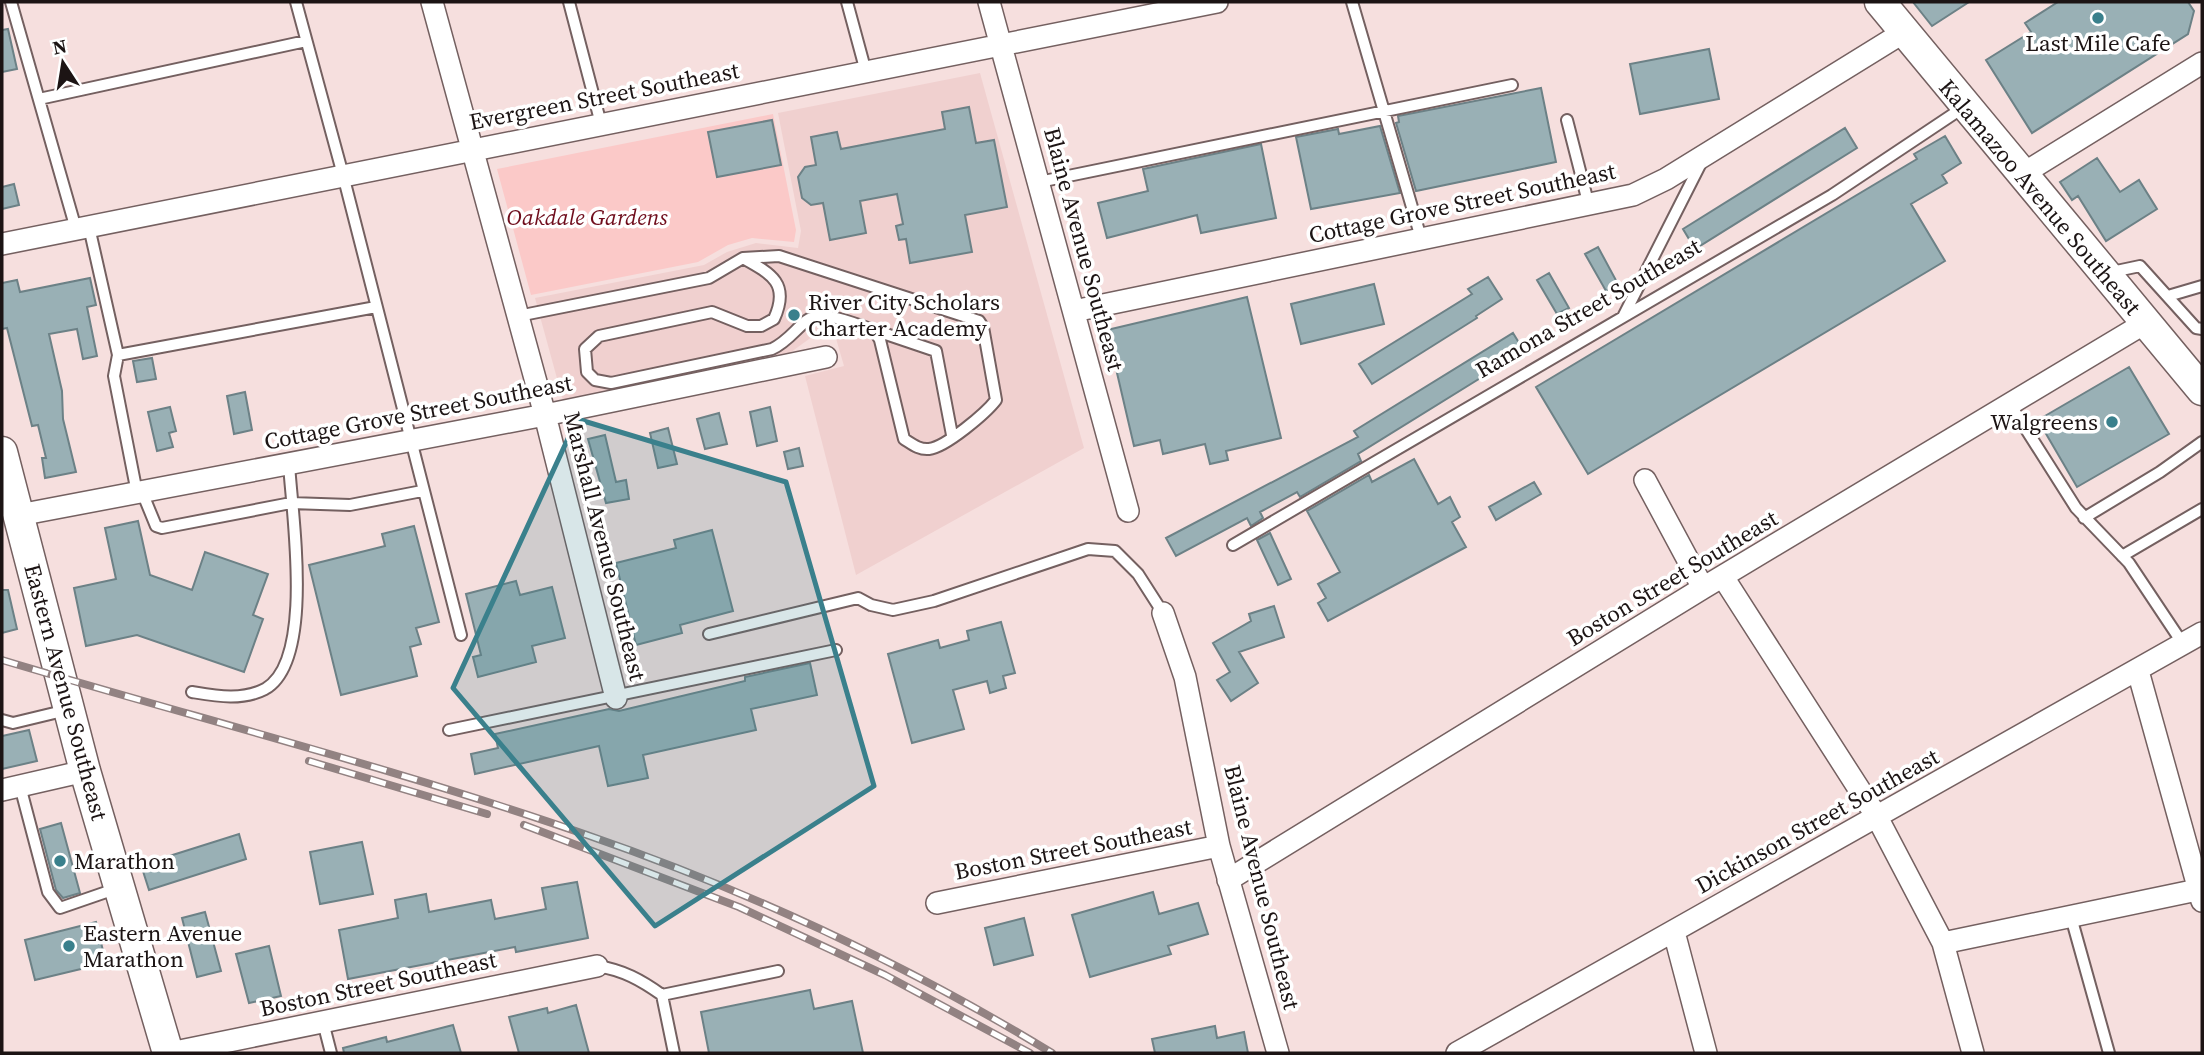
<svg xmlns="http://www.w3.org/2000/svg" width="2204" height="1055" font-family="'Source Serif 4',serif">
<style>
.built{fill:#f0d0cf}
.green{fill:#fbc9c8}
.building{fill:#99b0b5;stroke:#6c8186;stroke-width:2}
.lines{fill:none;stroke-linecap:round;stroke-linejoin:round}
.lane-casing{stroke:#746060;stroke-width:14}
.street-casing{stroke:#746060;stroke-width:24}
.secondary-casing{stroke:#746060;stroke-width:33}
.lane{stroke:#fff;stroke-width:10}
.street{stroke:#fff;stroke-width:21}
.secondary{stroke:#fff;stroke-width:30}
.rail-casing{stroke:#928282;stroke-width:8}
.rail{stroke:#fff;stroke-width:5;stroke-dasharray:16;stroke-linecap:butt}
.marked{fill:#3a808c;fill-opacity:0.2;stroke:#3a808c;stroke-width:5;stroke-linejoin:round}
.poi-dot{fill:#3a808c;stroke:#fff;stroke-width:2.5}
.labels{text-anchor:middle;stroke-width:7;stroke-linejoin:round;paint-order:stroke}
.poi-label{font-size:23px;fill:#1c1414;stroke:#fff;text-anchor:start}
.street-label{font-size:23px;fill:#1c1414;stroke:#fff}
.park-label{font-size:23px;font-style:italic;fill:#6f0d1c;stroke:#fff}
</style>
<rect width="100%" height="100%" fill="#f6dfde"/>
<path class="built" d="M 980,73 L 1084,448 L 856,575 L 805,376 L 844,366 L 835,335 L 816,334 L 780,360 L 564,404 L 535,298 L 704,265 L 727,252 L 756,243 L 798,248 L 801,231 L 778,113 Z"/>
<path class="green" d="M 773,114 L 796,230 L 794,242 L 752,238 L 728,245 L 698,262 L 531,295 L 497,169 Z"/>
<path class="building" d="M 1913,2 L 1969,2 L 1932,26 Z
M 2058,2 L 2188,2 L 2194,11 L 2188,34 L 2032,133 L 1986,60 L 2031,32 L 2025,23 Z
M 8,29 L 17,69 L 2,72 L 2,30 Z
M 1709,49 L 1719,99 L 1640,114 L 1630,64 Z
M 1541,88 L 1556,162 L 1416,191 L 1396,123 L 1399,122 L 1398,116 Z
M 969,107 L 976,143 L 994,140 L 1007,207 L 965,215 L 972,252 L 910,263 L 906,239 L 899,240 L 896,226 L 903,224 L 897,194 L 860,201 L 866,233 L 830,240 L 823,203 L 811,205 L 802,198 L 798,177 L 805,167 L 816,165 L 811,137 L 837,132 L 841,149 L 945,129 L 942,112 Z
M 772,120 L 781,165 L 717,177 L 708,132 Z
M 1380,126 L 1400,193 L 1311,209 L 1296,137 L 1338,129 L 1339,134 Z
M 1845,128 L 1857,148 L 1695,249 L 1683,229 Z
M 1945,136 L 1961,163 L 1942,175 L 1947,183 L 1911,204 L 1945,261 L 1588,474 L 1536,387 L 1917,159 L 1914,154 Z
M 1261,144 L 1276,218 L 1201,233 L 1197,215 L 1107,238 L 1098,203 L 1148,191 L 1143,169 Z
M 2097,158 L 2120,192 L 2139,180 L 2157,209 L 2106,241 L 2078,196 L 2072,200 L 2060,182 Z
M 14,184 L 19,205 L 2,209 L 2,187 Z
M 1598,247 L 1618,284 L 1606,291 L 1585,254 Z
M 1549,273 L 1569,308 L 1557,314 L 1537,280 Z
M 1488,277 L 1502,299 L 1476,316 L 1477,318 L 1372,384 L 1359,364 L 1472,294 L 1468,289 Z
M 90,278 L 96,305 L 87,307 L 97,356 L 83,359 L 77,329 L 49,334 L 62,391 L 63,419 L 76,472 L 45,478 L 42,458 L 46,458 L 38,425 L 32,426 L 7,328 L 2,329 L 2,283 L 17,280 L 20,292 Z
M 1374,284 L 1384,324 L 1301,344 L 1291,304 Z
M 1247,297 L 1281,438 L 1226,451 L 1228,460 L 1210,464 L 1205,444 L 1163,454 L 1160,440 L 1134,446 L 1107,330 Z
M 1513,333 L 1524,351 L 1358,454 L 1361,461 L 1300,497 L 1297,492 L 1260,512 L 1263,518 L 1251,526 L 1247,518 L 1176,556 L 1166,538 L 1358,437 L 1354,431 Z
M 152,358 L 156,379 L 137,382 L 133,361 Z
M 2129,367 L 2169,434 L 2077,487 L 2038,420 Z
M 245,392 L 252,430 L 234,434 L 227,396 Z
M 170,407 L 176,431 L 169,433 L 173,447 L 157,451 L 148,412 Z
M 770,407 L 777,441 L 757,446 L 750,412 Z
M 719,413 L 727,444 L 705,449 L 697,419 Z
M 668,428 L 677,464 L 658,468 L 650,433 Z
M 605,435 L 616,482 L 626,480 L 629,499 L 606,503 L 588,439 Z
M 799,448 L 803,466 L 788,469 L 784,452 Z
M 1414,459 L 1438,504 L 1450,497 L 1460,517 L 1452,522 L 1466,547 L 1328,621 L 1318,603 L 1326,598 L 1318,584 L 1340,572 L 1307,511 L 1369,475 L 1372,482 Z
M 1534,482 L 1541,494 L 1496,520 L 1489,507 Z
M 138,521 L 150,575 L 192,590 L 205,552 L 268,574 L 253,615 L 263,619 L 244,672 L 137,635 L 86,646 L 74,588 L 116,579 L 105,528 Z
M 414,526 L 439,622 L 416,628 L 421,644 L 410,647 L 417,676 L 341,695 L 309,565 L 385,546 L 382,534 Z
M 712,530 L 733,611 L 680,625 L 682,633 L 636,645 L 616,563 L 676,548 L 674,540 Z
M 1270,533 L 1291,579 L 1278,585 L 1257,540 Z
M 516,581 L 520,595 L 552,587 L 565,638 L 532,646 L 536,662 L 478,677 L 473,657 L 481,655 L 466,594 Z
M 2,590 L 8,590 L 17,629 L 2,633 Z
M 1274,606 L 1284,637 L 1239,652 L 1258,683 L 1231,701 L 1217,680 L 1230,672 L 1213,643 L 1251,621 L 1249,614 Z
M 1001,622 L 1015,673 L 1003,676 L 1006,688 L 990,693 L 987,681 L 953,690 L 964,729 L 912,743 L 888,654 L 938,640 L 940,648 L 969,640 L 967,631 Z
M 810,663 L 817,695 L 751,709 L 756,730 L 643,755 L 648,778 L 608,786 L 599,746 L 475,774 L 471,754 L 498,748 L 495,734 L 609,709 L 619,711 L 745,681 L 745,677 Z
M 29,730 L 37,761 L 2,769 L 2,736 Z
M 61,823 L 80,893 L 63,898 L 56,890 L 40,829 Z
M 239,834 L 246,859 L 149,890 L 141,865 Z
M 362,842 L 373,894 L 320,904 L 310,852 Z
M 577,882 L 588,938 L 516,952 L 515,947 L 348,979 L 339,930 L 398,918 L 395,900 L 426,894 L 429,912 L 491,900 L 495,919 L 546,909 L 542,888 Z
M 1153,892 L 1159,914 L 1198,903 L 1208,934 L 1168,946 L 1171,954 L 1090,977 L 1072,915 Z
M 205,912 L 221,971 L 197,977 L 182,918 Z
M 1024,918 L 1033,955 L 994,965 L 985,928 Z
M 96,922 L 106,963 L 35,980 L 25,940 Z
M 269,946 L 281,996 L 249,1003 L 236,954 Z
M 810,990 L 814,1009 L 852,1001 L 863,1053 L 709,1053 L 701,1012 Z
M 576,1005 L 589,1053 L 519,1053 L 509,1017 L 547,1008 L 548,1013 Z
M 453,1025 L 461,1053 L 344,1053 L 343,1048 L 386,1037 L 387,1042 Z
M 1215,1026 L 1217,1038 L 1244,1032 L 1248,1053 L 1155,1053 L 1152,1039 Z"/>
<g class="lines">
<defs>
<path id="lane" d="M 11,2 L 76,229
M 296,2 L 343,175 L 461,635
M 569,2 L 601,124
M 847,2 L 866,72
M 1352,2 L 1421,238
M 39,99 L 306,41
M 1567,120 L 1589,206
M 1039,182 L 1512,85
M 89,227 L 118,355 L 376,307
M 2107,273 L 2140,266 L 2196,328 L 2202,329
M 2168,296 L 2202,286
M 518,316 L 709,278 L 743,258 L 779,256 L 979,321 L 983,327 L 996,400 C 986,413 946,447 929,449 C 919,450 912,444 904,439 L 880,340 L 874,330 C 856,325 822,308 806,321 C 794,331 787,342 772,349 L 611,383 L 595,380 L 587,372 L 585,349 L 599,336 L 712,312 L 747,326 L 761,326 L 774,319 C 790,284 772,274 743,258
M 1623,317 L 1701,163
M 874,330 L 936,351 L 952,435
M 118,355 L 114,376 L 137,493
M 2010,404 L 2076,508 L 2129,563 L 2183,644
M 142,492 L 156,526 L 162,528 L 291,503 L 350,505 L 422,491
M 2084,518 L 2160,472 L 2202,442
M 1233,545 L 1832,195 L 1964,107
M 2122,556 L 2202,509
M 709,634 L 858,598 L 871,605 L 893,610 L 934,601 L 1088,549 L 1115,551 L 1138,574 L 1163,613
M 192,692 C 216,696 242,701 265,689 C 315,661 292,515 289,464
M 2,720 L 13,723 L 67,710
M 449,730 L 836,650
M 20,786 L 48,892 L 60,908 L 118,888
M 2071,917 L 2109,1053
M 597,966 C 623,970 641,980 662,995 L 778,971
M 662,995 L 674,1053
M 323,1022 L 331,1053"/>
<path id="street" d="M 432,2 L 545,415 L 616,698
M 989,2 L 1128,511
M 2021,175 L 2202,63
M 2,244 L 1217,2
M 1074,311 L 1633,195 L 1666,179 L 1904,32
M 1645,480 L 1703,588
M 19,515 L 545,415 L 826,357
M 1723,577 L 1877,817 L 1943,943 L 1973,1053
M 1163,613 L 1185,677 L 1219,846 L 1278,1053
M 2138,671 L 2202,901
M 2,790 L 85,771
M 1228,880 L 1703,588 L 2145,323
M 937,903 L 1219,846
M 1674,932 L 1706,1053
M 1943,943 L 2202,889
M 170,1053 L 597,966
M 1457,1053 L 2202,633"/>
<path id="secondary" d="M 1880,2 L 2202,390
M 2,452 L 85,771 L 168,1053"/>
</defs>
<use href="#lane" class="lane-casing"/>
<use href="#street" class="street-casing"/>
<use href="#secondary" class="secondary-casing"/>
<use href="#lane" class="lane"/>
<use href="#street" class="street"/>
<use href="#secondary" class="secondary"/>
<defs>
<path id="rail" d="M 2,660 C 196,718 395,768 587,835 C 749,891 906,964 1052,1053
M 309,761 L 487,814
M 524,825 L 739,907 L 885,975 L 1030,1053"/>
</defs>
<use href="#rail" class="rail-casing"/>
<use href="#rail" class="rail"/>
</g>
<path class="marked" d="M 577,419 L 786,482 L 874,786 L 655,926 L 453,688 Z"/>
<g class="poi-dot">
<circle cx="2098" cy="18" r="7"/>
<circle cx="794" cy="315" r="7"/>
<circle cx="2112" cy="422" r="7"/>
<circle cx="60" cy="861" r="7"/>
<circle cx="69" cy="946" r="7"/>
</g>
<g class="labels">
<g class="poi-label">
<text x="2098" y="51" text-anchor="middle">Last Mile Cafe</text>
<text x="808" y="310">River City Scholars<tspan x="808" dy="26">Charter Academy</tspan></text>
<text x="2098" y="430" text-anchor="end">Walgreens</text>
<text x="74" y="869">Marathon</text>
<text x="83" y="941">Eastern Avenue<tspan x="83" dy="26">Marathon</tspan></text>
</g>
<g class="street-label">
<text transform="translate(604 96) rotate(-11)" y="8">Evergreen Street Southeast</text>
<text transform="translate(2040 197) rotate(50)" y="8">Kalamazoo Avenue Southeast</text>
<text transform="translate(1462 203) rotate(-12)" y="8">Cottage Grove Street Southeast</text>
<text transform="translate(1084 249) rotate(75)" y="8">Blaine Avenue Southeast</text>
<text transform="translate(1588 308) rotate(-30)" y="8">Ramona Street Southeast</text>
<text transform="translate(418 412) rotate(-11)" y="8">Cottage Grove Street Southeast</text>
<text transform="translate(605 546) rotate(76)" y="8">Marshall Avenue Southeast</text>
<text transform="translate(1672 578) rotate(-31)" y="8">Boston Street Southeast</text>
<text transform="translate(66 692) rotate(75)" y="8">Eastern Avenue Southeast</text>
<text transform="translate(1817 821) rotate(-29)" y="8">Dickinson Street Southeast</text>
<text transform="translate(1073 849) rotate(-11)" y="8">Boston Street Southeast</text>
<text transform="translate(1262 887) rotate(76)" y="8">Blaine Avenue Southeast</text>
<text transform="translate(378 984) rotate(-12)" y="8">Boston Street Southeast</text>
</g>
<g class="park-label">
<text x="587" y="225">Oakdale Gardens</text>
</g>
</g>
<rect width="2204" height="1055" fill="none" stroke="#1c1414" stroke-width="7"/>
<g transform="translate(63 63) rotate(348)" stroke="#ffffff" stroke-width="5" paint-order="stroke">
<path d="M0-5L12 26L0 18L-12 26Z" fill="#1c1414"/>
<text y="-10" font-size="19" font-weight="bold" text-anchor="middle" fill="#1c1414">N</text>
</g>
</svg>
